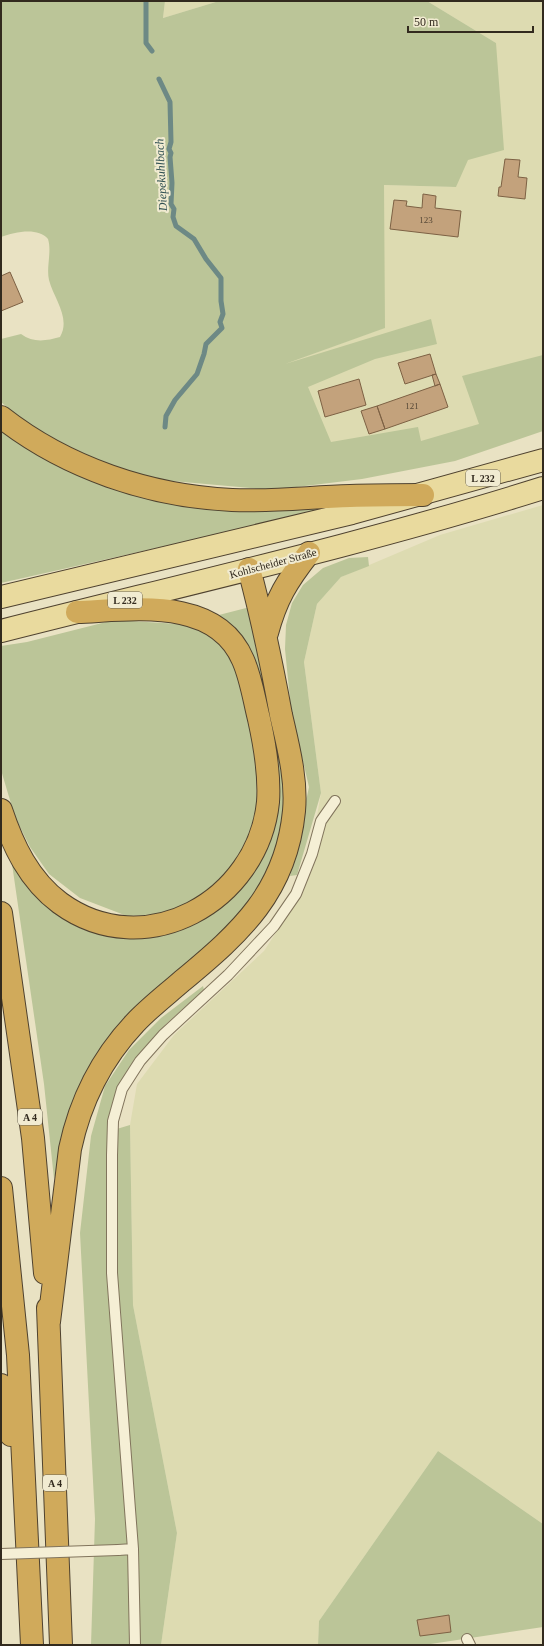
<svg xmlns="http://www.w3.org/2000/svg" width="544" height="1646" font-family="Georgia,serif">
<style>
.farmland{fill:#dddbb1}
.green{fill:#bbc598}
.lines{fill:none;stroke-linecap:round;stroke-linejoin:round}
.stream{stroke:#6d8985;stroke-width:5}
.building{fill:#c3a27c;stroke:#7d6144}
.lane-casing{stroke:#81745c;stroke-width:12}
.primary-casing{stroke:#4f422f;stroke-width:24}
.highway-casing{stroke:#4f422f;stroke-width:24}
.lane{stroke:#f5efd5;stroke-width:10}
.primary{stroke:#e9da9e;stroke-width:22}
.highway{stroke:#d0aa5b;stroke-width:22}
.lane-bridge-casing{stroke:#81745c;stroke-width:12;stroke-linecap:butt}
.lane-bridge{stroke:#f5efd5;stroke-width:10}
.labels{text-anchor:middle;stroke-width:4;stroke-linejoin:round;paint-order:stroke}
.number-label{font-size:9px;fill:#564836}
.shield{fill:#f1ebd1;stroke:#6b6454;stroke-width:1}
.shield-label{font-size:10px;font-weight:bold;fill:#322a1e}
.street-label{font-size:11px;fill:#322a1e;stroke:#f1ebd1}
.water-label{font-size:12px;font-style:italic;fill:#2f4f51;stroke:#f1ebd1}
</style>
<rect width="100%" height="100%" fill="#e9e2c3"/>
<path class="farmland" d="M 165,1 L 219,1 L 163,18 Z
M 427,1 L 543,1 L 543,428 L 278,486 L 273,368 L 384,328 L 384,185 L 456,187 L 496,43 Z
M 543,505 L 543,1524 L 438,1451 L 319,1621 L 318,1645 L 161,1645 L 177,1533 L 133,1305 L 130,1125 L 137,1084 L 174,1035 L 264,951 L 304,890 L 321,793 L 304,662 L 317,604 L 341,577 L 440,535 Z"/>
<path class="green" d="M 1,1 L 165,1 L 163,18 L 219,1 L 427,1 L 496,43 L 504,150 L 468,160 L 456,187 L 384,185 L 385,328 L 285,364 L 431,319 L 437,344 L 375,359 L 308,387 L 331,442 L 418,427 L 421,441 L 479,424 L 462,376 L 543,355 L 543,431 L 455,461 L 362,479 L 272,490 L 161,480 L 101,465 L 32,428 L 1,402 L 1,339 L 21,334 C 33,343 46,341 60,337 C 71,318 54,299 49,280 C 46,267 52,252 48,239 C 38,227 15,232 1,237 Z
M 1,431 L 41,455 L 82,476 L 320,506 L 320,511 L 1,583 Z
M 368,557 L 369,566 L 341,577 L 317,604 L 304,662 L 321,793 L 297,875 L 290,876 L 309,787 L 291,710 L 285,649 L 286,625 L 292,603 L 303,585 L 323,568 L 349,558 Z
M 250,607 L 284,778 L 285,811 L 279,842 L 268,872 L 246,908 L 181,972 L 67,1127 L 54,1179 L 44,1084 L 12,864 L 30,890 L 58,912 L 102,931 L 231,898 L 249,880 L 266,846 L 276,778 L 215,616 Z
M 114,620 L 179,624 L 192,626 L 205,632 L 219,642 L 230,656 L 244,693 L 256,764 L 257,807 L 246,844 L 227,875 L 196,901 L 160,914 L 127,916 L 80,898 L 49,874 L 30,847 L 15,817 L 1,770 L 1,646 L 27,642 Z
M 203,986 L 204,990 L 166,1024 L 141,1054 L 110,1131 L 130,1125 L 133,1305 L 177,1533 L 161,1645 L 91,1645 L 95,1519 L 80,1233 L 91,1136 L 105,1086 L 129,1050 L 161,1018 Z
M 438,1451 L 543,1524 L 543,1627 L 424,1645 L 318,1645 L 319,1621 Z"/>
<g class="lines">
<path class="stream" d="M 146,1 L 146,43 L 152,51
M 159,79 L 170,102 L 171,142 L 169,149 L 171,153 L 170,157 L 172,183 L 171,204 L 174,209 L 173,217 L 176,226 L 194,239 L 206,259 L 221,278 L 221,301 L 223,314 L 220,322 L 222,328 L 206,344 L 204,354 L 197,374 L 175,400 L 166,416 L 165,427"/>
</g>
<path class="building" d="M 505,159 L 520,160 L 518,177 L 527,178 L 525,199 L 498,196 L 499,187 L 501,187 Z
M 423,194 L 436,196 L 435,208 L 461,211 L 458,237 L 390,229 L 394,200 L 407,201 L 406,206 L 422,208 Z
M 10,272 L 23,302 L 1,311 L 1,276 Z
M 430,354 L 436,374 L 405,384 L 398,363 Z
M 436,374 L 440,384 L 435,386 L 432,375 Z
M 359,379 L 366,405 L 325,417 L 318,391 Z
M 440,384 L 448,407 L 385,429 L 377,406 Z
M 377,406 L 385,429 L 369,434 L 361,411 Z
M 449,1615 L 451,1632 L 420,1636 L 417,1620 Z"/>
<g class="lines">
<defs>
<path id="lane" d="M 133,1549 L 112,1273 L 112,1155 L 113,1121 L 122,1089 L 140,1061 L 163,1035 L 228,975 L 274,926 L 296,894 L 312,854 L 321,821 L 335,801
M 118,1550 L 133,1549 L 135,1645
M 467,1639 L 470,1645"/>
<path id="primary" d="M 1,597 L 352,513 L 543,460
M 1,631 C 182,585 365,544 543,488"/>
<path id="highway" d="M 1,417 C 66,468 149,496 232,500 C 271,502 311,497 350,496 C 375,495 399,495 423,495
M 267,633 C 276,599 287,581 309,553
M 1,810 C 13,846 29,880 60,903 C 145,965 258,901 268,802 C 270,774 265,746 259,719 C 254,699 251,678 243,660 C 216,596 132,610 77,612
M 1,913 L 33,1138 L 45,1273
M 1,1188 L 18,1355 L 32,1645
M 48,1308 L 61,1645
M 49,1322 L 70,1149 C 80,1102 102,1058 135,1023 C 149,1008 166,995 182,981 C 241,932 286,892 294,811 C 297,779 288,746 281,715 C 272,666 262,617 249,569
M 1,1385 L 11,1435"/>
</defs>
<use href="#lane" class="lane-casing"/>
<use href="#primary" class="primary-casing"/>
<use href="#highway" class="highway-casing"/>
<use href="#lane" class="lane"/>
<use href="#primary" class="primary"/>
<use href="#highway" class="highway"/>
<defs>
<path id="lane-bridge" d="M 1,1554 L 118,1550"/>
</defs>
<use href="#lane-bridge" class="lane-bridge-casing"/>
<use href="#lane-bridge" class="lane-bridge"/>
</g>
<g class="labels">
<g class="number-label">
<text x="426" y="223">123</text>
<text x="412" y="409">121</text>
</g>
<g class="shield">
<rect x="466" y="470" width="34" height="16" rx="3"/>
<rect x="108" y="592" width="34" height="16" rx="3"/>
<rect x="18" y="1109" width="24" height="16" rx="3"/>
<rect x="43" y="1475" width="24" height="16" rx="3"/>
</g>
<g class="shield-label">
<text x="483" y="482">L 232</text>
<text x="125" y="604">L 232</text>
<text x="30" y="1121">A 4</text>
<text x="55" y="1487">A 4</text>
</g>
<g class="street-label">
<text transform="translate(273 563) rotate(-15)" y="4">Kohlscheider Straße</text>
</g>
<g class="water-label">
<text transform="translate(161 175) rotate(-93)" y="4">Diepekuhlbach</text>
</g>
</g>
<rect width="544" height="1646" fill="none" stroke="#322a1e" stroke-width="4"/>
<path d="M408 26v6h125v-6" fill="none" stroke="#322a1e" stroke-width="2"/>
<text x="414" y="26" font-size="12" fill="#322a1e" stroke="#f1ebd1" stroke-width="3" paint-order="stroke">50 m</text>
</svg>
